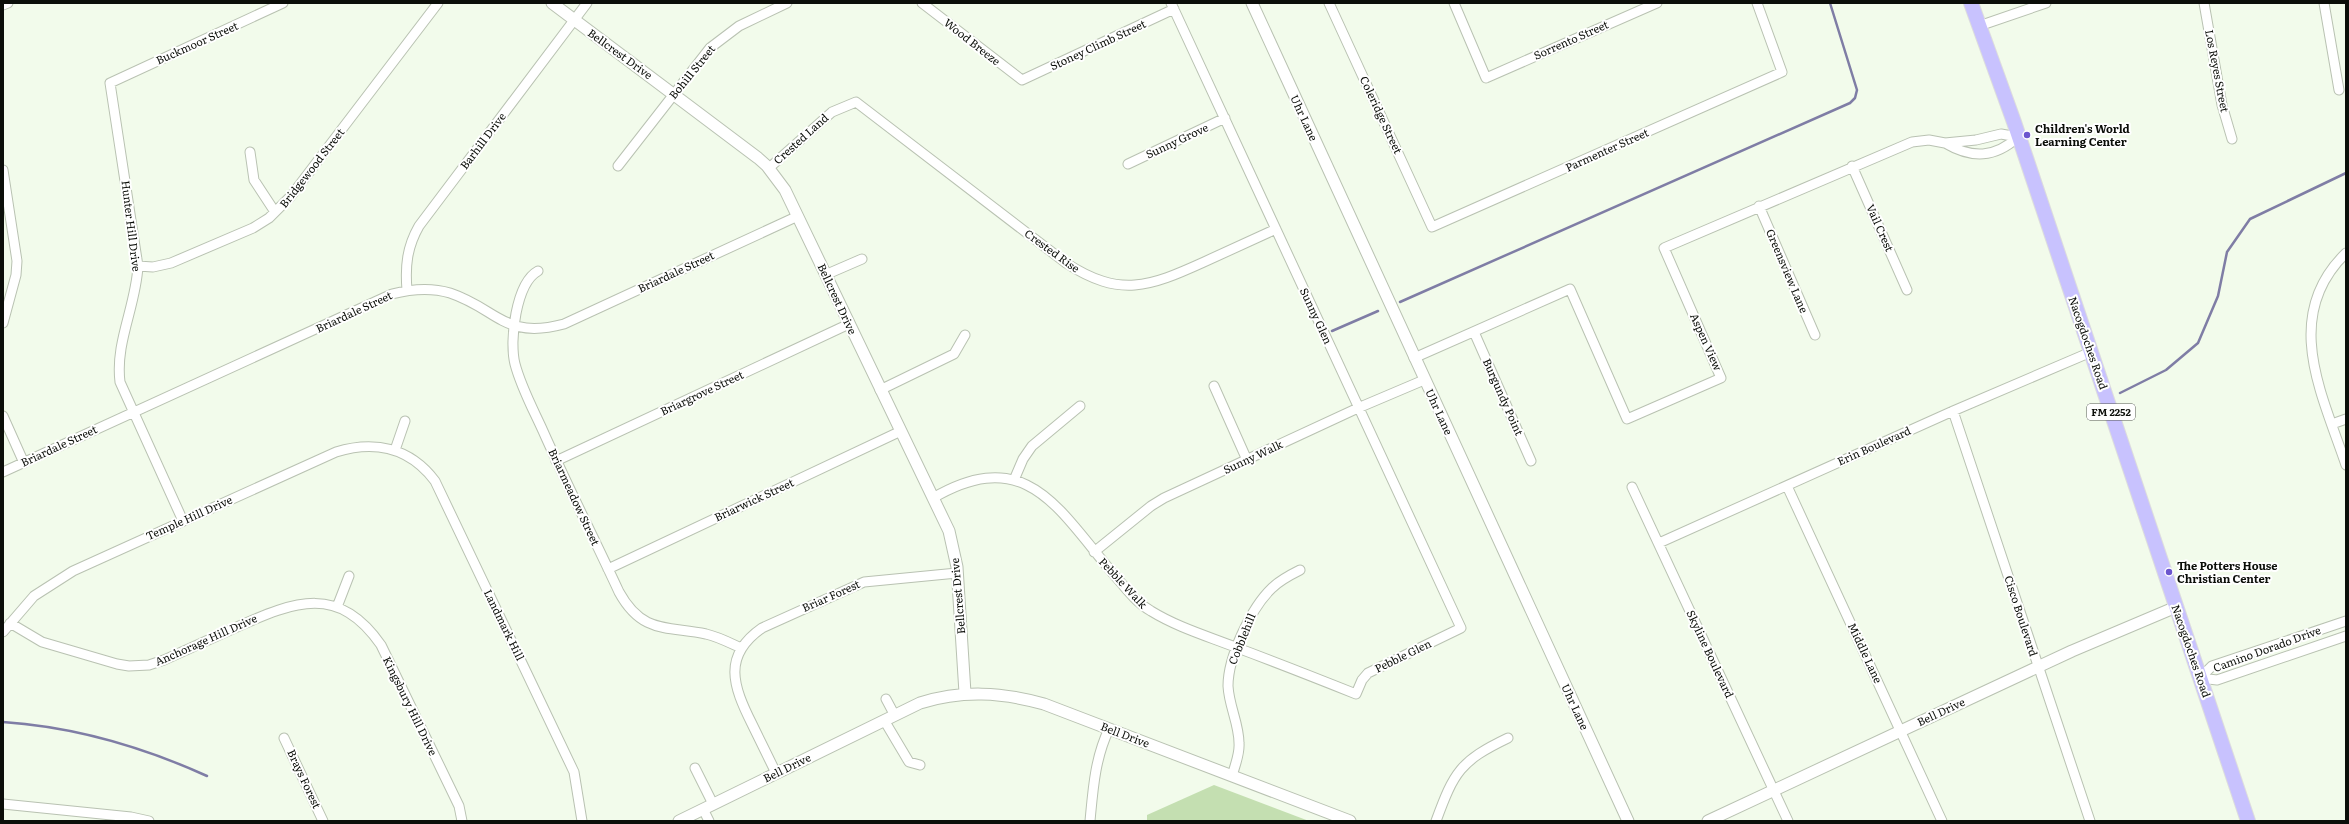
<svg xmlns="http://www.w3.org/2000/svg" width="2349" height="824" font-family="Literata,serif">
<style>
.green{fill:#c4dfb1}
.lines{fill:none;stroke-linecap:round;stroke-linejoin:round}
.stream{stroke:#7f7da5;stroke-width:2.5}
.minor-casing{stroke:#b9c2b2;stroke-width:11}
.tertiary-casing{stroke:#b9c2b2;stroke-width:13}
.primary-casing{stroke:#ddd;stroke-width:16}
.minor{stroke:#fff;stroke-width:9}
.tertiary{stroke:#fff;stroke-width:11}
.primary{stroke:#c8c2fe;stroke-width:14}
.poi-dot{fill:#6b55ce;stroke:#fff;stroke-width:1.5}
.labels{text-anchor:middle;stroke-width:4;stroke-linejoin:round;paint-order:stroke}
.shield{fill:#fff;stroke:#545653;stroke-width:1}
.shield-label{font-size:10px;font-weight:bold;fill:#0b0e09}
.street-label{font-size:11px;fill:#0b0e09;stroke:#fff}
.poi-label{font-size:11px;font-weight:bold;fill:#0b0e09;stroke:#fff;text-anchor:start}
</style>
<rect width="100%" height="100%" fill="#f2fbeb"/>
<path class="green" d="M 1214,785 L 1309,821 L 1147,821 L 1147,815 Z"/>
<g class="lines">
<path class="stream" d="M 1400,302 L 1850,103 L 1855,98 L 1857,90 L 1830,3
M 1332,331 L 1378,311
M 2120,393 L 2166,370 L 2198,343 L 2218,296 L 2227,252 L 2250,219 L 2346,173
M 3,722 C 76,727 141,746 207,776"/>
<defs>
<path id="minor" d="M 922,3 L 1022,80 L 1174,9
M 1329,3 L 1432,227 L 1782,72 L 1757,3
M 1454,3 L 1486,78 L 1657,3
M 2204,3 L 2222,105 L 2232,139
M 2324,3 L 2339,90
M 3,5 L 8,3
M 1979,26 L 2046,3
M 1945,143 C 1972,159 1995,158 2018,137
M 250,152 L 254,180 L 275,212
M 1128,164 L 1225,118
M 618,166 L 710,48 L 739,26 L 787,3
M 1852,166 L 1907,290
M 769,168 L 832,112 L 856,102 L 1066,263 C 1120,298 1149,287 1204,262 C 1228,251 1252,240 1276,229
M 3,170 L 17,261 L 16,275 L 3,323
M 1759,206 L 1815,335
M 2346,253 C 2281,316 2322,394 2346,465
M 138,266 L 153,267 L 171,263 L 253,228 L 269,218 L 291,196 L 438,3
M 538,271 C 516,283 509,341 515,364 C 521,387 533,409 543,431 C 567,485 594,538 619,592 C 642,634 667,626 706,634 C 719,637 730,643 741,648
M 825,275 L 862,259
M 407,290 C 405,266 407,247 419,226 L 587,3
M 1474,332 L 1531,461
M 1414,358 L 1570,289 L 1627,419 L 1721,378 L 1664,248 L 1912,142 L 1929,140 L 1945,143 L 1976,140 L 2001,134 L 2018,137
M 1214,386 L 1247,460
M 880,390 L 954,354 L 965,335
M 1953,411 L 2090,821
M 3,416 L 24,463
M 2332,424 L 2346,419
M 395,450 L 405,421
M 556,461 L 849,324
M 3,472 L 392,294 C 411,289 430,287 450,293 C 498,309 504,340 564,324 L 798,216
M 1014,480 L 1023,459 L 1032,446 L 1080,406
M 1787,486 L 1942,821
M 1632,487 L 1788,821
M 933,498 C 1029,442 1060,513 1117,578 C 1127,590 1137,603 1151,611 C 1177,627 1207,636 1235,647 C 1275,662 1316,678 1356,694 L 1362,680 L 1368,673 L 1461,628 L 1171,3
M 183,521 L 120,382 C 115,342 136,306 138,266 L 110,83 L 283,3
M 1659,543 L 1953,411 L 2091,352
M 1094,552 L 1151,506 L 1164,498 L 1358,408 L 1424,380
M 608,569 L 901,431
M 337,607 L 349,576
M 10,623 L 42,642 L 117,664 L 129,666 L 149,665 L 164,660 C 188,649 213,638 237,627 C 295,601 339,584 381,645 L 459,806 L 462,821
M 3,632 L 34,596 L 73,571 L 336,452 C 375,440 410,448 435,481 L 574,772 L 582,821
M 2200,678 L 2212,666 L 2346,621
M 2200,678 L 2217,680 L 2346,636
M 886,699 L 894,714
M 884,720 L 909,762 L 920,765
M 284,738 L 323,821
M 695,768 L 713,804
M 776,773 C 768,757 760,740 752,724 C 733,686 722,656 762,628 L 864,582 L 957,573
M 1232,776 C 1235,765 1240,754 1239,743 C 1239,724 1229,706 1228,686 C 1228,657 1251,608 1272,588 C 1280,580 1290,575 1300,570
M 3,804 L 131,817 L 149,821
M 703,809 L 709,821
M 1090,821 C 1093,789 1095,758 1109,729
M 1436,821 C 1454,772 1460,761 1508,738"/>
<path id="tertiary" d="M 552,3 L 758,158 L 767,166 L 785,190 L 949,531 L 957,567 L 965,693
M 1252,3 L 1628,821
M 679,821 L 920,703 C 962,690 1001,692 1044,704 L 1350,821
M 1708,821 L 2072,651 L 2176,607"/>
<path id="primary" d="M 1971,3 L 2014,122 L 2248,821"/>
</defs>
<use href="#minor" class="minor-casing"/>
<use href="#tertiary" class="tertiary-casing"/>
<use href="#primary" class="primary-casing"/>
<use href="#minor" class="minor"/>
<use href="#tertiary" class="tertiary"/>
<use href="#primary" class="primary"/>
</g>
<g class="poi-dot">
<circle cx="2027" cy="135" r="4"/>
<circle cx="2169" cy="572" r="4"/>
</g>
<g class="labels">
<rect class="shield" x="2087" y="404" width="48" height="16" rx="3"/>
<g class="shield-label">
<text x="2111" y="416">FM 2252</text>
</g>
<g class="street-label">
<text transform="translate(1571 40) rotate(-24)" y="4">Sorrento Street</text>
<text transform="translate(972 42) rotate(38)" y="4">Wood Breeze</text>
<text transform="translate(197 43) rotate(-24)" y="4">Buckmoor Street</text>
<text transform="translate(1098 45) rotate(-25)" y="4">Stoney Climb Street</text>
<text transform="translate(620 54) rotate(36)" y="4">Bellcrest Drive</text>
<text transform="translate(2217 71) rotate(79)" y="4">Los Reyes Street</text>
<text transform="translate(692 72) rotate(-51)" y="4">Bohill Street</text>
<text transform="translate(1381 115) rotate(65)" y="4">Coleridge Street</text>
<text transform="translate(1304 118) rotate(65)" y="4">Uhr Lane</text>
<text transform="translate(801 139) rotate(-42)" y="4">Crested Land</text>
<text transform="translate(483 141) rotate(-53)" y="4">Barhill Drive</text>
<text transform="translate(1177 141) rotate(-25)" y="4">Sunny Grove</text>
<text transform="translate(1607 150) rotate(-24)" y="4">Parmenter Street</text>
<text transform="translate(312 168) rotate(-52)" y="4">Bridgewood Street</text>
<text transform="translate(131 226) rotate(83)" y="4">Hunter Hill Drive</text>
<text transform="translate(1880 228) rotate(66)" y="4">Vail Crest</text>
<text transform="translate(1052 251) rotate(36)" y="4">Crested Rise</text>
<text transform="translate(1787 271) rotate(67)" y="4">Greensview Lane</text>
<text transform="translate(676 272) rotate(-25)" y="4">Briardale Street</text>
<text transform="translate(837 299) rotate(65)" y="4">Bellcrest Drive</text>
<text transform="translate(354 312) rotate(-25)" y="4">Briardale Street</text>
<text transform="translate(1316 316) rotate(65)" y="4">Sunny Glen</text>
<text transform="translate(1706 342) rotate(66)" y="4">Aspen View</text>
<text transform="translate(2088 343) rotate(71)" y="4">Nacogdoches Road</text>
<text transform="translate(702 393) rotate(-25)" y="4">Briargrove Street</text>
<text transform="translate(1503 397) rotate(66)" y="4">Burgundy Point</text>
<text transform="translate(1439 412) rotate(65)" y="4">Uhr Lane</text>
<text transform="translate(59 446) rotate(-25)" y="4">Briardale Street</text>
<text transform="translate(1874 446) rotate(-24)" y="4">Erin Boulevard</text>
<text transform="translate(1253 457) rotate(-25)" y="4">Sunny Walk</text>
<text transform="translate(574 497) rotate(65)" y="4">Briarmeadow Street</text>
<text transform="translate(754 500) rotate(-25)" y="4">Briarwick Street</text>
<text transform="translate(189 518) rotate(-24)" y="4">Temple Hill Drive</text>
<text transform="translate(1123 583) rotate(47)" y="4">Pebble Walk</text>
<text transform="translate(831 596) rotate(-24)" y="4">Briar Forest</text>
<text transform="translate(958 596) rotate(-95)" y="4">Bellcrest Drive</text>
<text transform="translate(2021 616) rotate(72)" y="4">Cisco Boulevard</text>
<text transform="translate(504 625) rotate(64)" y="4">Landmark Hill</text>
<text transform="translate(1242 639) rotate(-68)" y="4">Cobblehill</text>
<text transform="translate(206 640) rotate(-24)" y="4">Anchorage Hill Drive</text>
<text transform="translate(2267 649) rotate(-20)" y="4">Camino Dorado Drive</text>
<text transform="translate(2191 651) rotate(71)" y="4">Nacogdoches Road</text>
<text transform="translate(1865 653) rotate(65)" y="4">Middle Lane</text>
<text transform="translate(1710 654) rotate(65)" y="4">Skyline Boulevard</text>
<text transform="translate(1403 656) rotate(-26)" y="4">Pebble Glen</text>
<text transform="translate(410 706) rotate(64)" y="4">Kingsbury Hill Drive</text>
<text transform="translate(1575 707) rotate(65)" y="4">Uhr Lane</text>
<text transform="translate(1941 712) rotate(-25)" y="4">Bell Drive</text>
<text transform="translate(1125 735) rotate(21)" y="4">Bell Drive</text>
<text transform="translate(787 768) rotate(-26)" y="4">Bell Drive</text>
<text transform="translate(304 779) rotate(65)" y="4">Brays Forest</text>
</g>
<g class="poi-label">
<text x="2035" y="133">Children's World<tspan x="2035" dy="13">Learning Center</tspan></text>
<text x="2177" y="570">The Potters House<tspan x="2177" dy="13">Christian Center</tspan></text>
</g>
</g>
<rect width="2349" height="824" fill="none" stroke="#0b0e09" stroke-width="8"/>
</svg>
